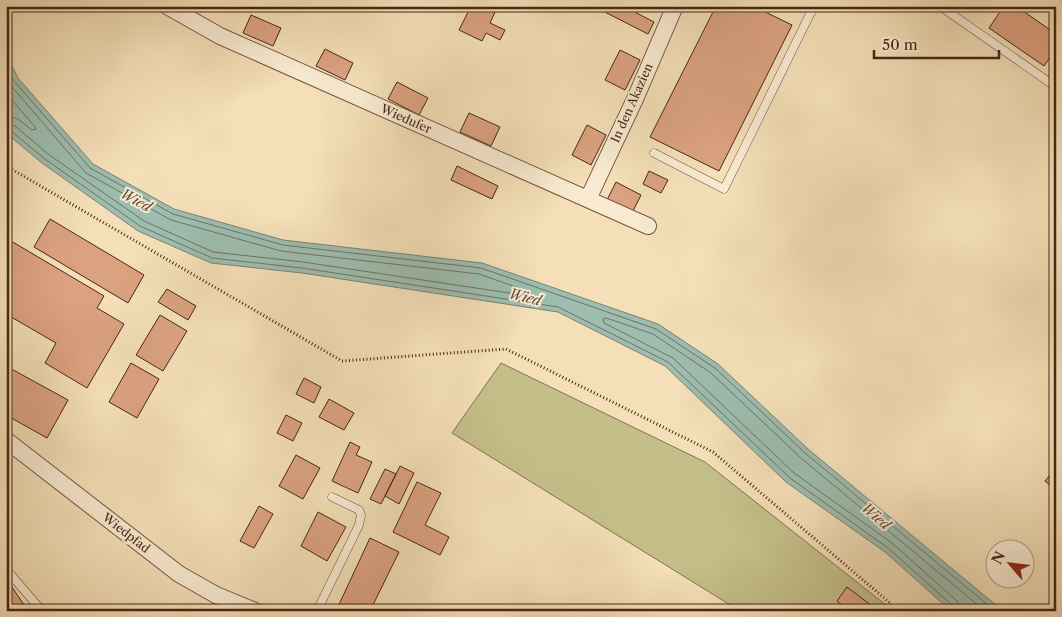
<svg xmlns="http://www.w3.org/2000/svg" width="1062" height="617" font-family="'Libre Caslon Text',serif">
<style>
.green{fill:#c4bf89;stroke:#867250}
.water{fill:#9cbdaf;stroke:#7b8172}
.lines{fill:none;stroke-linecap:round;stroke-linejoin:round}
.shore{stroke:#727262;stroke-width:1}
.building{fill:#dba280;stroke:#492616}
.lane-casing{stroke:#74543e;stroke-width:9}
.street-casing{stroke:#74543e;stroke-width:18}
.path{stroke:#492616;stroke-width:3;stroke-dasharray:1 2.5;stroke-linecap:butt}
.lane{stroke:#f8ead1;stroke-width:8}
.street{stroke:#f8ead1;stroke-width:16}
.labels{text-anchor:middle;stroke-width:4;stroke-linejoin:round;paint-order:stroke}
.street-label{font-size:12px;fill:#492616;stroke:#f8ead1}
.water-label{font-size:14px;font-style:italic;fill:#5e4c3c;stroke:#f8ead1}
</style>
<rect width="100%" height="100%" fill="#f4dfb8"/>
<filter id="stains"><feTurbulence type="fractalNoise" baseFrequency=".004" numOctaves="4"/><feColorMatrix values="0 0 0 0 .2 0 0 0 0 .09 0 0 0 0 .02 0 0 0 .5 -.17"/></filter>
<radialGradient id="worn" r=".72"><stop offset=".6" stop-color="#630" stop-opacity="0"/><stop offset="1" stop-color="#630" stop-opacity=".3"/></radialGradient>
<path class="green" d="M 501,363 L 705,462 L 886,605 L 883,611 L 740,611 L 452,433 Z"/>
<path class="water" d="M 6,54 L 18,78 L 93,164 L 174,209 L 283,240 L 482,263 L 658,324 L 718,364 L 808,449 L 1003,611 L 951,611 L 885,552 L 786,482 L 665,366 L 558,312 L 302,273 L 211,263 L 138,231 L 42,163 L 6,133 Z"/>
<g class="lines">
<path class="shore" d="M 6,66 L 14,81 L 90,168 L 173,214 L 283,245 L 481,268 L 656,329 L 715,368 L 805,453 L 995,611
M 6,80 L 86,173 L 171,220 L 281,251 L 479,274 L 530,292 L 531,295 L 529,296 L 303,262 L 213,252 L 144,221 L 48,154 L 15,126 L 6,123
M 6,93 L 35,127 L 36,129 L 32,130 L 18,119 L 6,116
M 6,130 L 11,131 L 45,159 L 140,226 L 212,258 L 302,268 L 558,307 L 668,362 L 790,478 L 888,548 L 952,605 L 954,611
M 961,611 L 957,601 L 892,543 L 794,473 L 673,358 L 604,323 L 603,319 L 606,318 L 653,334 L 711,373 L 801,458 L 985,611"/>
</g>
<path class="building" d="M 471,6 L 494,6 L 497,8 L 490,23 L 505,30 L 500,40 L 486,33 L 482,41 L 459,30 Z
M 593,6 L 623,6 L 654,22 L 648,34 Z
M 716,6 L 753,6 L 792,25 L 719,171 L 650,137 Z
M 1004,6 L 1016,6 L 1056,34 L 1056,49 L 1044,66 L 989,28 Z
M 251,15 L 281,28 L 273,46 L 243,33 Z
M 325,49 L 353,63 L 345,80 L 316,66 Z
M 620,50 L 640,60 L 625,90 L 605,80 Z
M 397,82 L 428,98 L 419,115 L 388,99 Z
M 469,113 L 500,127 L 491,146 L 460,132 Z
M 587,125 L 606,135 L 591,165 L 572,155 Z
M 457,166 L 498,186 L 492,199 L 451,180 Z
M 649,171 L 668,180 L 661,193 L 643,184 Z
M 616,182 L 641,195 L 630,217 L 605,204 Z
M 50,219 L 144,275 L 128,303 L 34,247 Z
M 6,238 L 104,296 L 97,308 L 124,324 L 87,388 L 45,363 L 56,343 L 6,314 Z
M 167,289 L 196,306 L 188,320 L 158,302 Z
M 160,315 L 187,331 L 163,371 L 136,355 Z
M 131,363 L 159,379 L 137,418 L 109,402 Z
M 6,366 L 68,400 L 47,438 L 6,415 Z
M 304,378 L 321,387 L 314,403 L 296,394 Z
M 329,399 L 354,413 L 344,430 L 319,417 Z
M 286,415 L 302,423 L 293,441 L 277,433 Z
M 350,442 L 360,447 L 356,455 L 372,462 L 358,493 L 332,481 Z
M 296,455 L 320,468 L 303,499 L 279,486 Z
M 400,466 L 414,473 L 399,504 L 385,496 Z
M 1056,468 L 1056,490 L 1045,481 Z
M 385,469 L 396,474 L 381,504 L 370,499 Z
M 417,482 L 441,493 L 425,525 L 449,537 L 440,555 L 393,532 Z
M 259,506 L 273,514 L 254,548 L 240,541 Z
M 318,512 L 346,527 L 327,561 L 301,546 Z
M 370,538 L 399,552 L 370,611 L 336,611 Z
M 6,578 L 28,611 L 6,611 Z
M 847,587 L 876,609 L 875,611 L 849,611 L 837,601 Z"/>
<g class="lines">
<defs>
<path id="lane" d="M 940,6 L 1056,87
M 654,153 L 724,189 L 810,14 L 816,6
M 6,569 L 42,611
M 317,611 L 359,525 L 361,515 L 359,510 L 332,497"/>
<path id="street" d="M 167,6 L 220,36 L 648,226
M 588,199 L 635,99 L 675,6
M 6,440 L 179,574 L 216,595 L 255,611"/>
</defs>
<use href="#lane" class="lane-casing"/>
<use href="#street" class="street-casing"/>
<path class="path" d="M 6,166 L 342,361 L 506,349 L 713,452 L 890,603 L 893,611"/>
<use href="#lane" class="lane"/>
<use href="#street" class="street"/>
</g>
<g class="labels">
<g class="street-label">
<text transform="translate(632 103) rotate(-66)" y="4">In den Akazien</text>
<text transform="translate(406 119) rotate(24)" y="4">Wiedufer</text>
<text transform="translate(126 533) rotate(38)" y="4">Wiedpfad</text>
</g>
<g class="water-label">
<text transform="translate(136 200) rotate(28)" y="5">Wied</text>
<text transform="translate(525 297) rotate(14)" y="5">Wied</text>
<text transform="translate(876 516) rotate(41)" y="5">Wied</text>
</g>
</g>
<rect width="1062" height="617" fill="none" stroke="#f4dfb8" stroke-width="25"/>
<rect x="8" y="8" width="1047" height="602" fill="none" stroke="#492616" stroke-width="2.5"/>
<rect x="12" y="12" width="1037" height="592" fill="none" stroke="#492616"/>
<g transform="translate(1010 564) rotate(298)"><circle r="24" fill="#f8ead1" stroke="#b29c86"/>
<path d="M0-4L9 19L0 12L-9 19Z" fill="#8f2418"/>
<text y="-8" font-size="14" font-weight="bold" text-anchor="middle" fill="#492616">N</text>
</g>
<path d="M874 50v8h125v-8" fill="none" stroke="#492616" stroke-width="2.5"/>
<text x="882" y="50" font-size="15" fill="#492616" stroke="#f8ead1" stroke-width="4" paint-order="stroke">50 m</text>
<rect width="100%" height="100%" filter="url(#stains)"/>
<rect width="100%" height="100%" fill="url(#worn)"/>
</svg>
